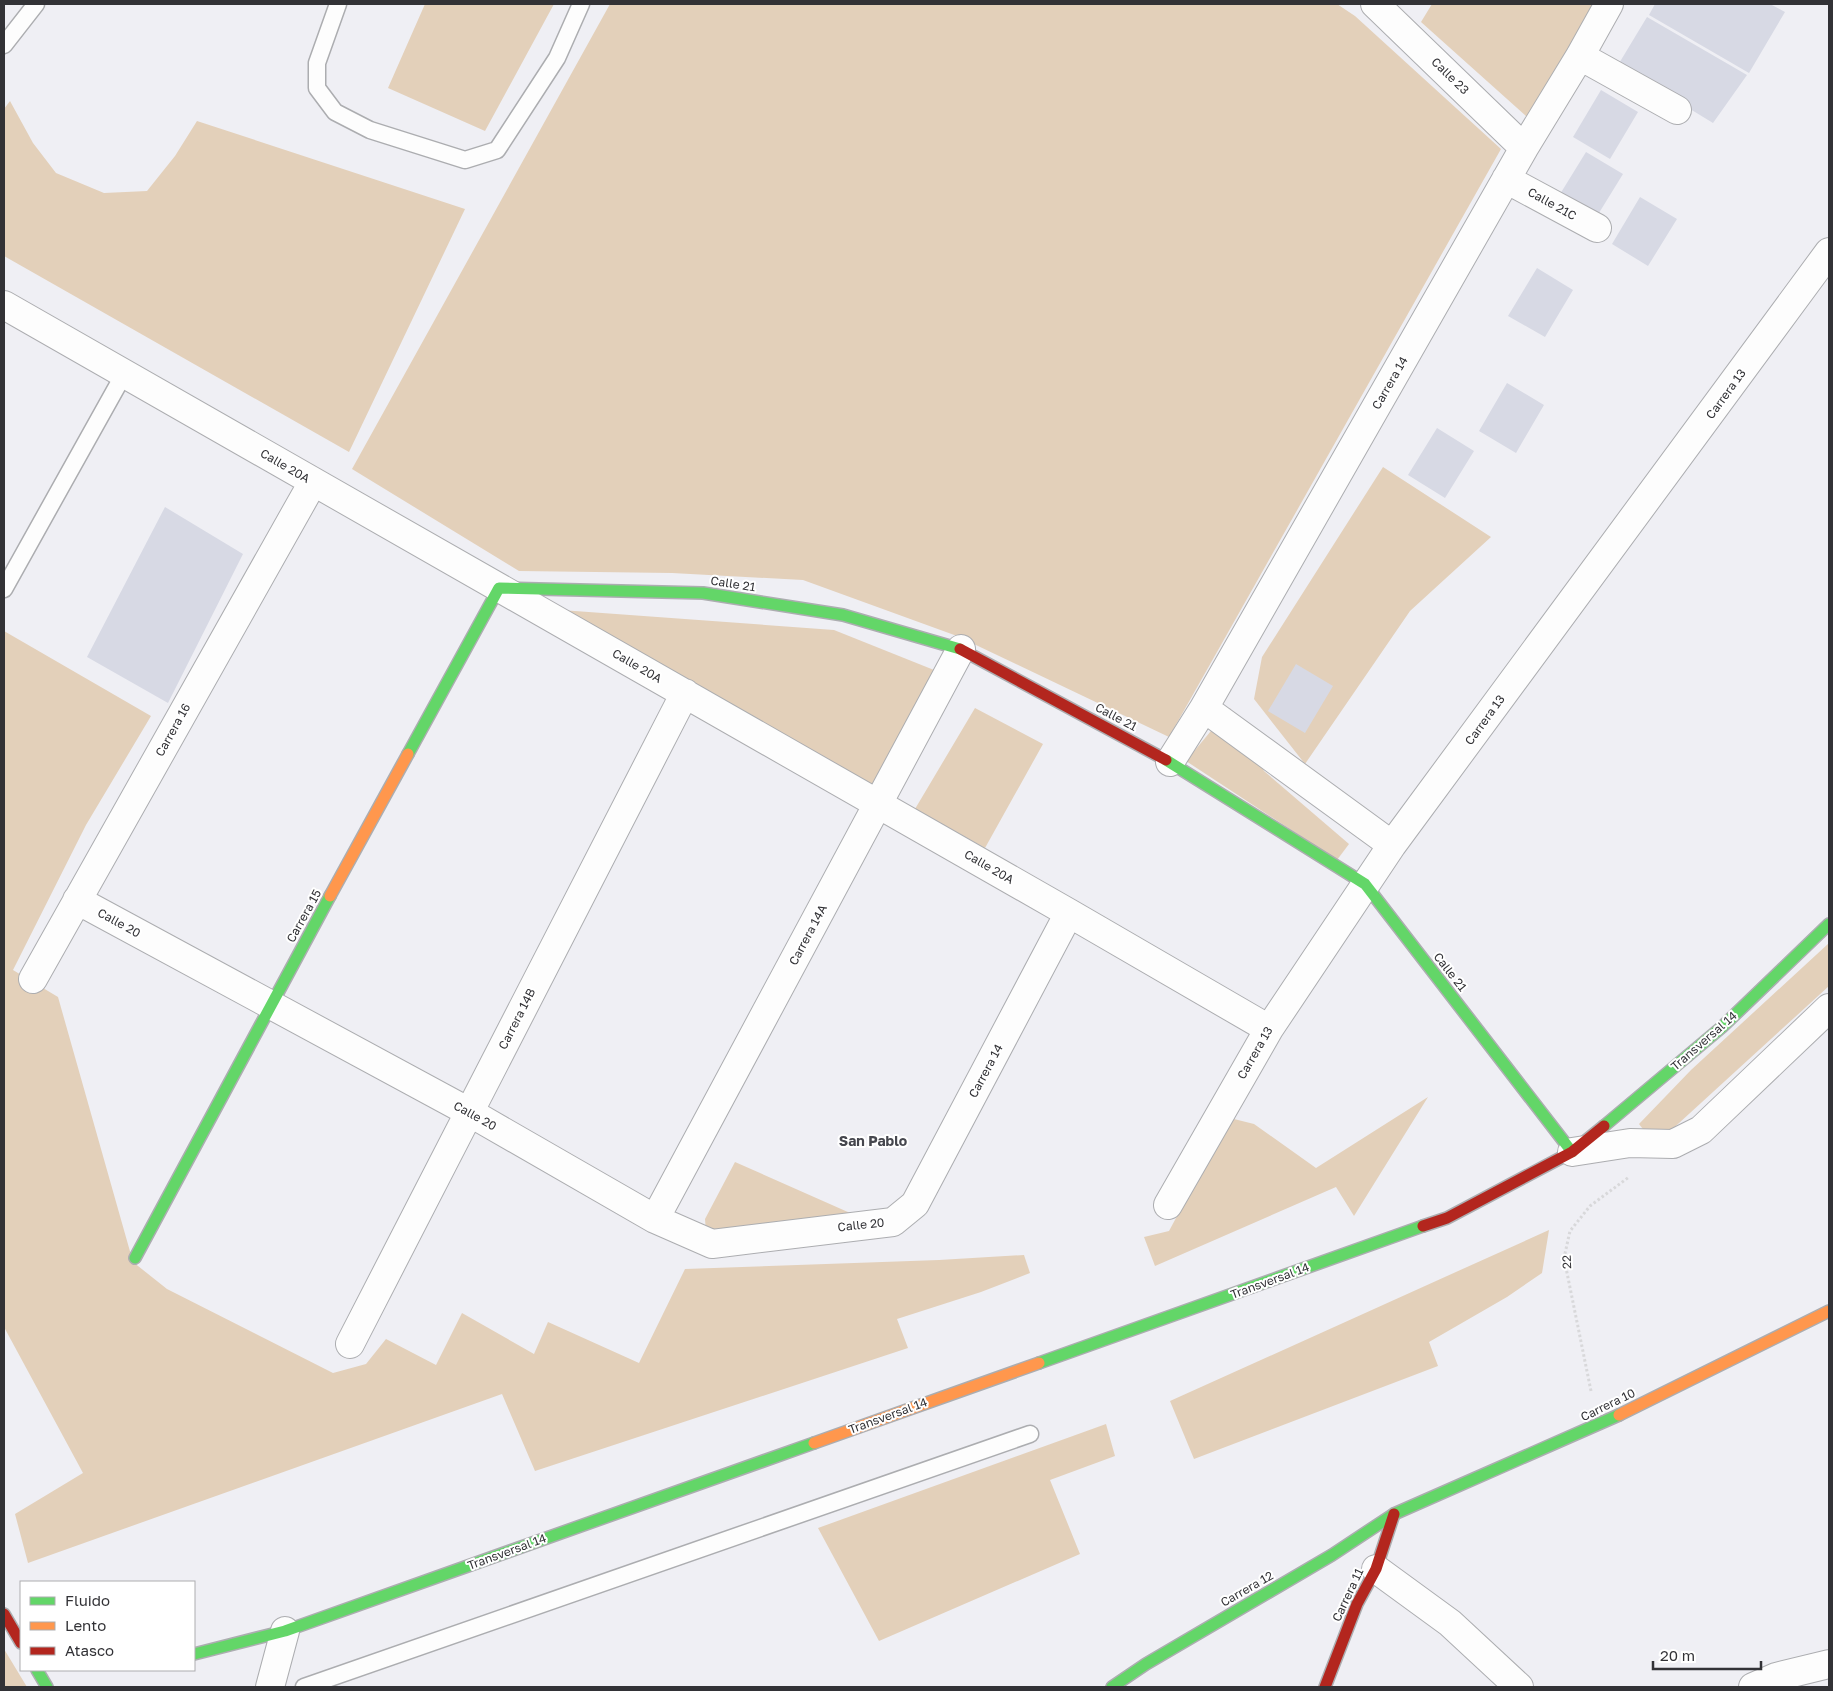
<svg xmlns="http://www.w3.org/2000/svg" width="1833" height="1691" font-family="'Golos Text',sans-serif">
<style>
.green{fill:#e3d0ba}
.building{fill:#d7d9e4}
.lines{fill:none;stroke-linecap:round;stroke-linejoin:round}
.lane-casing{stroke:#acadb0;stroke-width:19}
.street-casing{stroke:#acadb0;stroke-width:30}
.fast-casing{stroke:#acadb0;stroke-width:14}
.slow-casing{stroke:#acadb0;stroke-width:14}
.jam-casing{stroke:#acadb0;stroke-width:14}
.path{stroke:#d8d8da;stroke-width:3;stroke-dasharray:2.5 2.5;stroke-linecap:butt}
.lane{stroke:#fdfdfd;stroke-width:16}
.street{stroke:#fdfdfd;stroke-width:28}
.fast{stroke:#63d668;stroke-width:11}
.slow{stroke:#ff974d;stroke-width:11}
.jam{stroke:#b3261e;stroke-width:11}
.labels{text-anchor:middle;stroke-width:4;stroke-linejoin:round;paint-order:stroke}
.street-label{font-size:12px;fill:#323236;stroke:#fff}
.neighbourhood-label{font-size:14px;font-weight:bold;fill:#46474e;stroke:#fff}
</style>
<rect width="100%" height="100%" fill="#efeff4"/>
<path class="green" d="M 425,4 L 554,4 L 485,131 L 388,88 Z
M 610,4 L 1337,4 L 1355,16 L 1501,149 L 1169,737 L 957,636 L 803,580 L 672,573 L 519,571 L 352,469 Z
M 1432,4 L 1596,4 L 1527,117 L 1421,22 Z
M 10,101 L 33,143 L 56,173 L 104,193 L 147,191 L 175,156 L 197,121 L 465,209 L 349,452 L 4,256 L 4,109 Z
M 1383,467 L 1491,537 L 1410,611 L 1305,764 L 1254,699 L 1262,657 Z
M 561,610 L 834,630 L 944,674 L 884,794 Z
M 4,631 L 151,716 L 86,825 L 13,970 L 58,997 L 133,1262 L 167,1289 L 333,1373 L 366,1364 L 386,1339 L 436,1365 L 462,1313 L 534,1354 L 548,1322 L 639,1363 L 685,1269 L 939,1260 L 1024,1255 L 1030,1273 L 981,1292 L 897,1319 L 908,1348 L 535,1471 L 502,1394 L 28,1563 L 15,1514 L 83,1473 L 4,1327 Z
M 975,708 L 1043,744 L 985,848 L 915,809 Z
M 1230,708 L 1264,771 L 1349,844 L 1337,860 L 1186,761 Z
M 1829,943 L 1829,986 L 1655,1145 L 1639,1124 L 1691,1070 Z
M 1428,1097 L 1354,1216 L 1336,1187 L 1155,1266 L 1144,1237 L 1169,1231 L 1230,1118 L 1254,1124 L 1316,1168 Z
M 735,1162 L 875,1224 L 706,1232 L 705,1219 Z
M 1549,1230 L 1542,1273 L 1507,1297 L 1429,1342 L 1438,1366 L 1194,1459 L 1170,1401 Z
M 1106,1424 L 1115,1456 L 1050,1480 L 1080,1554 L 879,1641 L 818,1528 Z
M 4,1649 L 27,1687 L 4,1687 Z"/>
<path class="building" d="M 1655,4 L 1770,4 L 1785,12 L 1749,73 L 1649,15 Z
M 1647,17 L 1747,75 L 1713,123 L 1618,65 Z
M 1601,90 L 1638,112 L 1610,159 L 1573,137 Z
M 1586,152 L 1623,174 L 1594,221 L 1557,199 Z
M 1640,197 L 1677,219 L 1648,266 L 1612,244 Z
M 1537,268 L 1573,290 L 1545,337 L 1508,316 Z
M 1507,383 L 1544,405 L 1516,453 L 1479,431 Z
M 1437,428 L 1474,451 L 1445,498 L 1408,475 Z
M 165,507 L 243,554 L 168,703 L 87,657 Z
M 1296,664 L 1333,686 L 1305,733 L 1268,711 Z"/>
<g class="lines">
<defs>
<path id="lane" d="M 338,4 L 317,63 L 317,88 L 335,112 L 370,130 L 465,160 L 497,150 L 557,58 L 581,4
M 4,45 L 36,4
M 4,589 L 124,374
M 304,1687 L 1030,1434"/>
<path id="street" d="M 1375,4 L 1524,148
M 1580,56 L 1677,110
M 1506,179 L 1597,228
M 4,305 L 1069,913 L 1269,1029
M 1204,708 L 1392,845
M 1170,762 L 1204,708 L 1524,148 L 1580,56 L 1609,4
M 77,900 L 469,1112 L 655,1219 L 712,1244 L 893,1222 L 915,1204 L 1069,913
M 33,979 L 313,482
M 1572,1152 L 1630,1143 L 1673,1144 L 1701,1130 L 1829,1008
M 1168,1205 L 1269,1029 L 1392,845 L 1829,252
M 655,1219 L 961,649
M 350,1344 L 685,693
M 1376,1569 L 1450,1623 L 1519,1687
M 270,1687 L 285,1631
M 1753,1687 L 1776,1677 L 1829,1664"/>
<path id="fast" d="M 408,754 L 499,588 L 703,593 L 843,615 L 960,649
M 1166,760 L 1365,884 L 1572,1152
M 1604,1126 L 1722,1027 L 1829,924
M 135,1258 L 330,896
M 1039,1363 L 1423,1226
M 194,1654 L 285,1631 L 814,1443
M 37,1670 L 47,1687
M 1112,1687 L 1146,1664 L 1332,1555 L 1394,1514 L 1619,1415"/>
<path id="slow" d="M 330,896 L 408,754
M 1619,1415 L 1829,1311
M 814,1443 L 1039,1363"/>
<path id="jam" d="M 960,649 L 1166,760
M 1423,1226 L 1447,1218 L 1572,1152 L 1604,1126
M 4,1614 L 21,1643
M 1325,1687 L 1357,1604 L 1376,1569 L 1394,1514"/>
</defs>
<use href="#lane" class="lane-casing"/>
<use href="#street" class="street-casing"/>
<use href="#fast" class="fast-casing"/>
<use href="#slow" class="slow-casing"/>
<use href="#jam" class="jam-casing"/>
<path class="path" d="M 1591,1391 L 1564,1258 L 1570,1231 L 1590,1206 L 1629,1177"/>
<use href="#lane" class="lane"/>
<use href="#street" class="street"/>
<use href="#fast" class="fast"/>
<use href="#slow" class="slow"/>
<use href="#jam" class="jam"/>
</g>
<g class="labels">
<g class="street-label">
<text transform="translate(1450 76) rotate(44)" y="4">Calle 23</text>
<text transform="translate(1552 204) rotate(29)" y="4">Calle 21C</text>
<text transform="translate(1390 383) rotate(-60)" y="4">Carrera 14</text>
<text transform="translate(1726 394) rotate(-54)" y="4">Carrera 13</text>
<text transform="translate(285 466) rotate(30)" y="4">Calle 20A</text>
<text transform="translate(733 584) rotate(9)" y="4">Calle 21</text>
<text transform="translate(637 666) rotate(30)" y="4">Calle 20A</text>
<text transform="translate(1116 717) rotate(28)" y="4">Calle 21</text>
<text transform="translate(1485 720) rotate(-54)" y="4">Carrera 13</text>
<text transform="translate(173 730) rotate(-61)" y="4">Carrera 16</text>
<text transform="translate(989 867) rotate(30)" y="4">Calle 20A</text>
<text transform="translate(304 916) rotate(-61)" y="4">Carrera 15</text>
<text transform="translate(119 923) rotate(29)" y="4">Calle 20</text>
<text transform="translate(808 935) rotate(-62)" y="4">Carrera 14A</text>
<text transform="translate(1450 972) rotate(52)" y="4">Calle 21</text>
<text transform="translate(517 1019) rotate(-63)" y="4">Carrera 14B</text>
<text transform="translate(1704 1041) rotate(-41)" y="4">Transversal 14</text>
<text transform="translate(1255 1053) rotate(-60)" y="4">Carrera 13</text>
<text transform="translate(986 1071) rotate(-62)" y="4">Carrera 14</text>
<text transform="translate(475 1116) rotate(29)" y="4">Calle 20</text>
<text transform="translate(861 1225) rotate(-6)" y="4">Calle 20</text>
<text transform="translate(1567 1262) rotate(-93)" y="4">22</text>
<text transform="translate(1270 1281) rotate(-20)" y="4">Transversal 14</text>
<text transform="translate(1608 1405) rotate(-26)" y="4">Carrera 10</text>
<text transform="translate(888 1416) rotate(-20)" y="4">Transversal 14</text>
<text transform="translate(507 1552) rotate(-20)" y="4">Transversal 14</text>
<text transform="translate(1247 1589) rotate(-30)" y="4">Carrera 12</text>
<text transform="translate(1348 1595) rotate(-65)" y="4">Carrera 11</text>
</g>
<g class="neighbourhood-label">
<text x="873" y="1146">San Pablo</text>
</g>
</g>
<rect width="1833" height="1691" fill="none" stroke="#323236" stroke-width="10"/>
<rect x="20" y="1581" width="175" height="90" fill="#ffffff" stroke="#adadaf"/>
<rect x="30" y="1597" width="25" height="8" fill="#63d668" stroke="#adadaf"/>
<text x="65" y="1606" font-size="15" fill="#323236">Fluido</text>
<rect x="30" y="1622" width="25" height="8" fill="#ff974d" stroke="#adadaf"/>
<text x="65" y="1631" font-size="15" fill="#323236">Lento</text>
<rect x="30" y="1647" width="25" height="8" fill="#b3261e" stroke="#adadaf"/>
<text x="65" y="1656" font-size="15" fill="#323236">Atasco</text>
<path d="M1653 1661v8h108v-8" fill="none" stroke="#323236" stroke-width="2.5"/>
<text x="1660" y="1661" font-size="15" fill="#323236" stroke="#ffffff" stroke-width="4" paint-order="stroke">20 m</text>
</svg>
